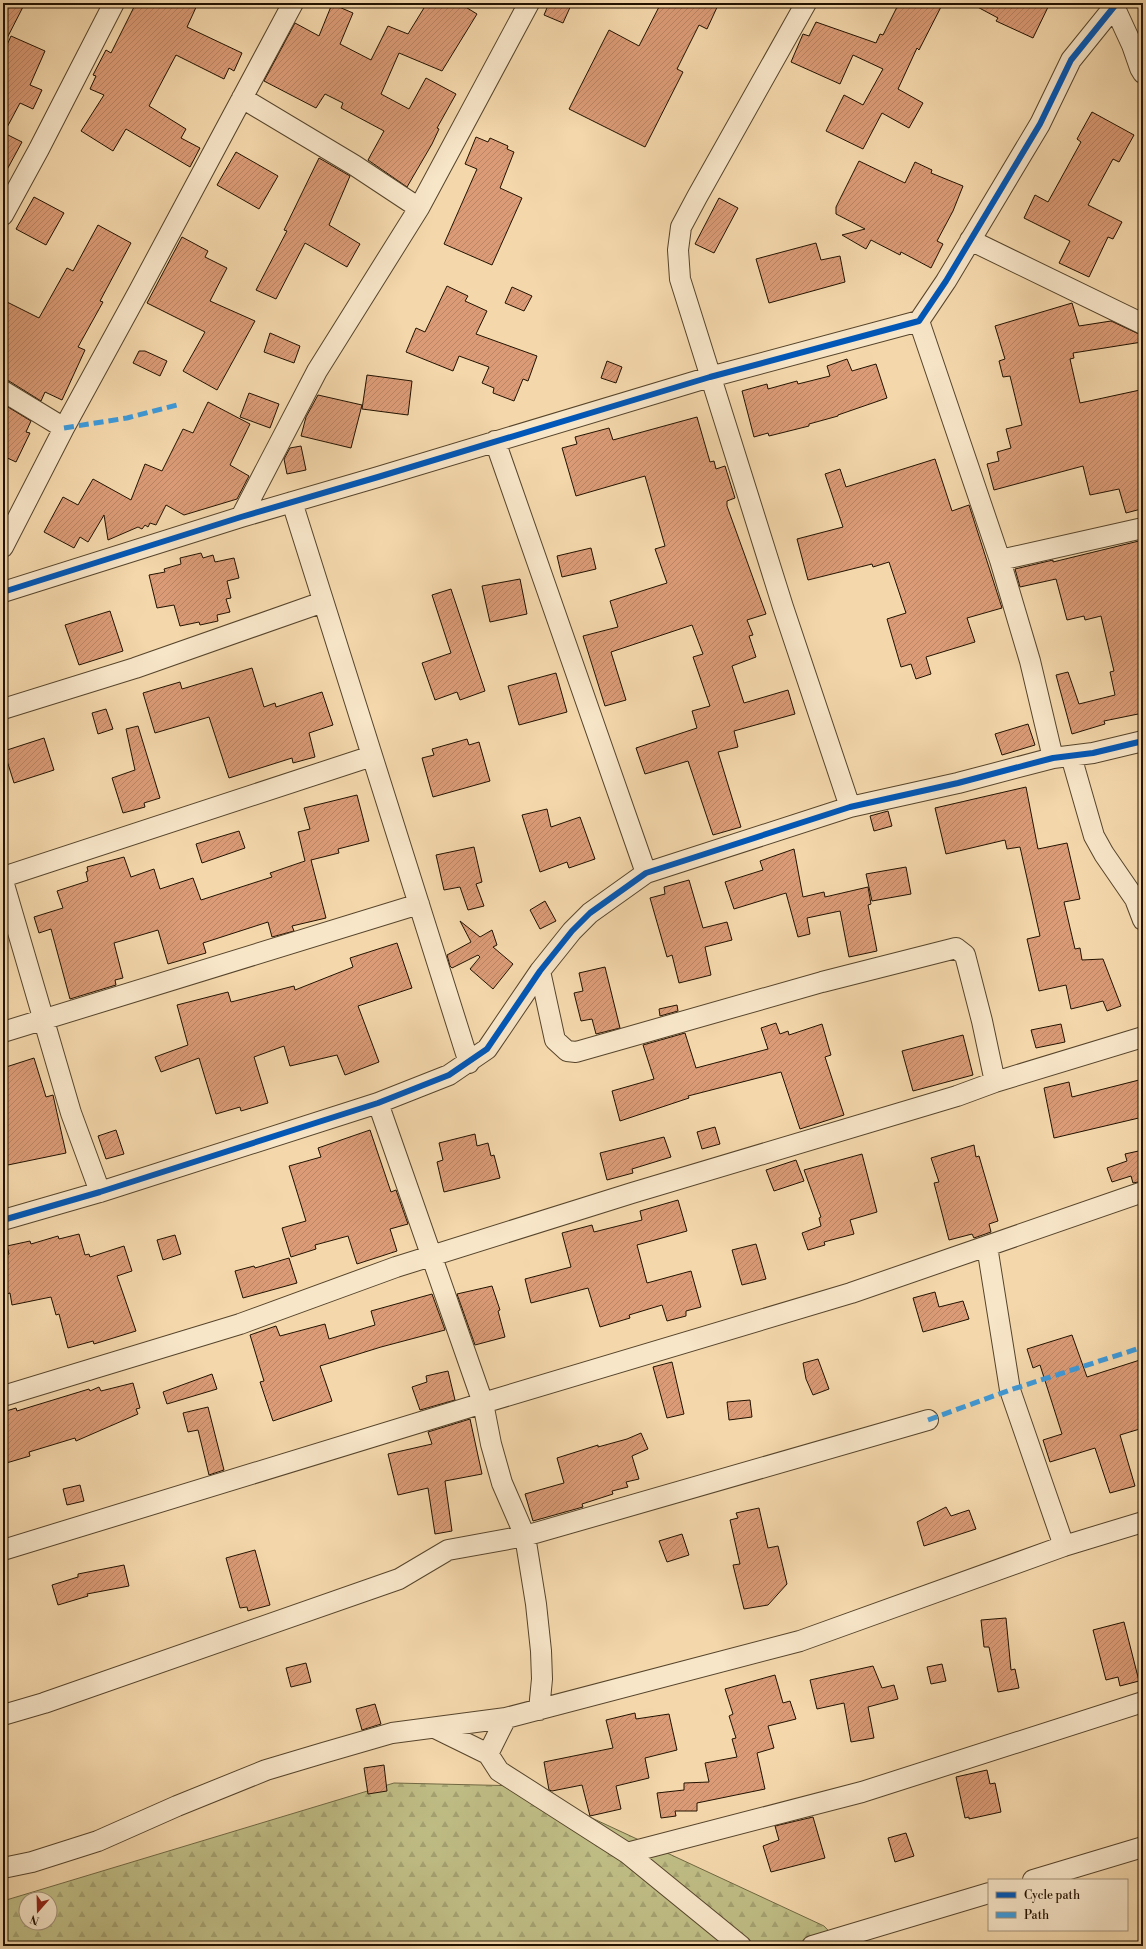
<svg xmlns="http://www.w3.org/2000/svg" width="1146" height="1949" font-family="'Libre Bodoni',serif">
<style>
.forest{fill:url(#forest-firs);stroke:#716843;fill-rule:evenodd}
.building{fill:url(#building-hatch);stroke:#221200}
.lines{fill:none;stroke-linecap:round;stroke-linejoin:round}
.street-casing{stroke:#56442b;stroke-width:22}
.street{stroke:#f8e6c9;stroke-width:20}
.quiet{stroke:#3c9adc;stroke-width:5;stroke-dasharray:10 5;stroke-linecap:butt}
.cycleway-casing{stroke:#f8e6c9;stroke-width:8}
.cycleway{stroke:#0057b8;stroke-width:6}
</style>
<defs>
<pattern id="forest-firs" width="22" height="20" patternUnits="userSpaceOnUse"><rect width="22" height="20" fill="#c0be86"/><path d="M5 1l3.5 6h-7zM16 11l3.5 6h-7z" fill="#a5a272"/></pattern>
<pattern id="building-hatch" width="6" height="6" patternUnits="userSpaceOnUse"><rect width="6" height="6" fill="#da9b76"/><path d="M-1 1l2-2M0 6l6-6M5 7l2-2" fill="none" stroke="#bb8464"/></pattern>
</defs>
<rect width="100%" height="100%" fill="#f4d8ac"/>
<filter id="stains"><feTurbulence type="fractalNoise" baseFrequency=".005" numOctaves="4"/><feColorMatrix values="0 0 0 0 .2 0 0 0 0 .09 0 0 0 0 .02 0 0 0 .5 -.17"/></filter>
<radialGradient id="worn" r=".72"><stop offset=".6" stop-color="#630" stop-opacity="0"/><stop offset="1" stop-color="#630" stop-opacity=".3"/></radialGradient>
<path class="forest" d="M 394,1783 L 523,1786 L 824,1926 L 843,1946 L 3,1946 L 3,1901 ZM 26,1899 L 50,1899 L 50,1923 L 26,1923 Z"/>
<path class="building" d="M 3,3 L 25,3 L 3,46 Z
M 136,3 L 198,3 L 187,27 L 242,53 L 234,71 L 229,68 L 224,79 L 176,55 L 149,106 L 186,129 L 181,138 L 200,148 L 190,167 L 126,129 L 113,151 L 81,131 L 104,95 L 90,89 L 96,76 L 93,75 L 106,50 L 111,53 Z
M 427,3 L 459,3 L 477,14 L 442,71 L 399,53 L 381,94 L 409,109 L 426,78 L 456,94 L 437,128 L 439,129 L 432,144 L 407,187 L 368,160 L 384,131 L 341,108 L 343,103 L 325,94 L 316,108 L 264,81 L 295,23 L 319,36 L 332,4 L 353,13 L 340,44 L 371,60 L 388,26 L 408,34 Z
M 549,3 L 572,3 L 563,23 L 544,15 Z
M 661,3 L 719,3 L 707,29 L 699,25 L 677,69 L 683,72 L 645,147 L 569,109 L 609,30 L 639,46 Z
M 899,3 L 943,3 L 919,50 L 917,48 L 898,89 L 923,103 L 909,128 L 882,113 L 863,149 L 826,131 L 844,95 L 863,105 L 883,69 L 853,55 L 840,84 L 791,62 L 803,34 L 809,36 L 816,22 L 876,43 L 880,34 L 883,35 Z
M 970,3 L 1050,3 L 1033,38 L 996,21 L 998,18 Z
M 11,36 L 45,51 L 30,85 L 42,90 L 33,109 L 20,103 L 4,133 L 22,142 L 3,177 L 3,54 Z
M 1092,112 L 1134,135 L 1119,162 L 1113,159 L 1088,205 L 1122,222 L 1113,239 L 1108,237 L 1089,277 L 1059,263 L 1070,241 L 1024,218 L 1035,195 L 1048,202 L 1081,142 L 1077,139 Z
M 476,137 L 488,142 L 490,138 L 508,146 L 507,149 L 514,152 L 500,188 L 522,198 L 492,265 L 444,244 L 477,169 L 465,164 Z
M 236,152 L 278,176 L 259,209 L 217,185 Z
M 319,158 L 350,176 L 329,225 L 360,244 L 347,267 L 305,243 L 276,299 L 256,290 L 287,231 L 284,230 Z
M 859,161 L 905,183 L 915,162 L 932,170 L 931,173 L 963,186 L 953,211 L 937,241 L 943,244 L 931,268 L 901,252 L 900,255 L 871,240 L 866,249 L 842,235 L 865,229 L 836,214 L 836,207 Z
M 34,197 L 64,213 L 46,245 L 16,229 Z
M 719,198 L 738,208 L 714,253 L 695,244 Z
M 98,225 L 131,243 L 100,301 L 103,302 L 78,347 L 85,350 L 62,400 L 45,392 L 41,401 L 9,381 L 3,380 L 3,300 L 39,318 L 67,268 L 73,271 Z
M 182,237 L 208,251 L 205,257 L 227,268 L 210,301 L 255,321 L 217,390 L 183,371 L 205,332 L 147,303 Z
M 816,243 L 821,260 L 840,256 L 845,282 L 769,303 L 756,259 Z
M 447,286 L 468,296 L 465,301 L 487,311 L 476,334 L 537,356 L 528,381 L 523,379 L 514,401 L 493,393 L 494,388 L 482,383 L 489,367 L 459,356 L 453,371 L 406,352 L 416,328 L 425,332 Z
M 512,287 L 532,296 L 524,311 L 505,303 Z
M 1072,303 L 1079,326 L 1111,321 L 1141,335 L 1142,342 L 1073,353 L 1074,358 L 1070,359 L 1080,403 L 1140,390 L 1143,405 L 1143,502 L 1139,503 L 1141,509 L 1126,513 L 1119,489 L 1090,495 L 1083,466 L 994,490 L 987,464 L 999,461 L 997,452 L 1011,448 L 1006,429 L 1022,425 L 1010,376 L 1003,377 L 999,361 L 1005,359 L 995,326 Z
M 270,333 L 300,346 L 294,363 L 264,352 Z
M 139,351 L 145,351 L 167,361 L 160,376 L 133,363 Z
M 847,359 L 852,371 L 876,364 L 887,398 L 838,415 L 838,416 L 809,424 L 809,426 L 769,436 L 768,433 L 754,437 L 742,391 L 767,384 L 768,389 L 797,381 L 798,384 L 830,376 L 827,366 Z
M 607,361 L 622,367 L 616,383 L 601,378 Z
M 367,375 L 412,381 L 408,415 L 362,409 Z
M 249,393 L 279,404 L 270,428 L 240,417 Z
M 318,395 L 362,405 L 351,448 L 301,436 L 306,417 Z
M 208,402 L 250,424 L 230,465 L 249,476 L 237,499 L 184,515 L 166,505 L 156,525 L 150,523 L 148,527 L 145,525 L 142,529 L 138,527 L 108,540 L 104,515 L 88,542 L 80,537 L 74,548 L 44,532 L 63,497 L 78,505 L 93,479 L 131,500 L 145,464 L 162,471 L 183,429 L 193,433 Z
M 3,404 L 31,421 L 26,432 L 30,433 L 16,462 L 3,456 Z
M 697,417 L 710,462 L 714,461 L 716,469 L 725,466 L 735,498 L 727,501 L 727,506 L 766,614 L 747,620 L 753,635 L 749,636 L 756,657 L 732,666 L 744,703 L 788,690 L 795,714 L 734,731 L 738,747 L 718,752 L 741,827 L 713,835 L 688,761 L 645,774 L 636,748 L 697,728 L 692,711 L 710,706 L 693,657 L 703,654 L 692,625 L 611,652 L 626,700 L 605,706 L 583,636 L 618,627 L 610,601 L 667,583 L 655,549 L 665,546 L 645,476 L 576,496 L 562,448 L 577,444 L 575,437 L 609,428 L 613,440 Z
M 301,446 L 306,470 L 287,474 L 284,459 L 290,448 Z
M 935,459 L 952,511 L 969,505 L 1002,608 L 967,618 L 975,642 L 926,657 L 931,674 L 916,679 L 911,664 L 901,667 L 887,619 L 906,613 L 889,562 L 873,567 L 872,564 L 808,580 L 797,539 L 843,527 L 825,474 L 840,469 L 846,487 Z
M 1143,540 L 1143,713 L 1104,721 L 1105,724 L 1072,734 L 1056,675 L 1068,672 L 1079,704 L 1115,695 L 1110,672 L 1114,671 L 1101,616 L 1085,620 L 1084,616 L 1067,620 L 1056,579 L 1020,587 L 1015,569 L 1053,560 L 1053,562 Z
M 591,548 L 596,569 L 562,577 L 557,556 Z
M 201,553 L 203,558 L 213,555 L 215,562 L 234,558 L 239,578 L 227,581 L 231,598 L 226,599 L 230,612 L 217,615 L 218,621 L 200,625 L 199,622 L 180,626 L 174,605 L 157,608 L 149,575 L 165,572 L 164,569 L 181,564 L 180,558 Z
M 520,579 L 527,614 L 490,622 L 482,586 Z
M 451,589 L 485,691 L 460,700 L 457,692 L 435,700 L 422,663 L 451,653 L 432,595 Z
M 110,611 L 123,651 L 79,665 L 65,625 Z
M 252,668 L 264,707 L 275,703 L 276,707 L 322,692 L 333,725 L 309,733 L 315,757 L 293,763 L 292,758 L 229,778 L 209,717 L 155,733 L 143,693 L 180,682 L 182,689 Z
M 556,673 L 567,712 L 519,725 L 508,686 Z
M 106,709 L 113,729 L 98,734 L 92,713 Z
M 1028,724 L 1035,745 L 1002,755 L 995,734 Z
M 138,726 L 160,798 L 144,803 L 145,807 L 123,813 L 112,778 L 135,770 L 126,729 Z
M 44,738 L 54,770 L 14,783 L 4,751 Z
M 467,739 L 469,745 L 479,742 L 490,781 L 433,797 L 422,758 L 434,755 L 432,749 Z
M 1026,787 L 1038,849 L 1067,843 L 1080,899 L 1064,902 L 1075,949 L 1080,948 L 1082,960 L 1103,959 L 1121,1006 L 1107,1011 L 1103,1001 L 1071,1009 L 1066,985 L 1039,991 L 1027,939 L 1040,936 L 1020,847 L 1007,849 L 1005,840 L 946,854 L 935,808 Z
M 357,795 L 369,841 L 338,849 L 339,853 L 311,860 L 326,918 L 292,926 L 294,931 L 272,937 L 268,922 L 203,943 L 206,953 L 168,964 L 158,930 L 114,943 L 123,978 L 115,980 L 116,985 L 70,999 L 51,929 L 39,933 L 34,917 L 63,908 L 57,891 L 88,881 L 86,872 L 88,871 L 87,867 L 124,857 L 131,877 L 154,869 L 160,889 L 193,878 L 201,900 L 272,877 L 270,873 L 305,861 L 298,832 L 310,829 L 304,808 Z
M 547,809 L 551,827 L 580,817 L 595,859 L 569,868 L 567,862 L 540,872 L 522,815 Z
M 888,811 L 892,826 L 874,831 L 870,816 Z
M 239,831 L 245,848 L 202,863 L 196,844 Z
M 474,847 L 482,882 L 476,884 L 484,906 L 468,910 L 460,887 L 444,890 L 436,855 Z
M 794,849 L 803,897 L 824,892 L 825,897 L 868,887 L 871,904 L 868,905 L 877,951 L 849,957 L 840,911 L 807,918 L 810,934 L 798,937 L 786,893 L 734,909 L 725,882 L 763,870 L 760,861 Z
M 906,867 L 911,894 L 872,901 L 866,874 Z
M 689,880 L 703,928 L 727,922 L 732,940 L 705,947 L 711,975 L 679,983 L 672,955 L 667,957 L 650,898 L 665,894 L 664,887 Z
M 545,901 L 556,921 L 540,929 L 530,910 Z
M 460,921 L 480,937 L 492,930 L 497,945 L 493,947 L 513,964 L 493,989 L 470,969 L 480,957 L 478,955 L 452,968 L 450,966 L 447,955 L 471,942 Z
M 397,943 L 412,988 L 358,1006 L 379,1062 L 345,1075 L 337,1055 L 290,1066 L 284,1046 L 254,1057 L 268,1103 L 241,1111 L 240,1107 L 216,1114 L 199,1058 L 161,1072 L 155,1057 L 188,1045 L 177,1005 L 228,992 L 231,1002 L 294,986 L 295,990 L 353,967 L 350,958 Z
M 605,967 L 620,1028 L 596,1034 L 592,1019 L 581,1021 L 574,993 L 583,991 L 579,973 Z
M 677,1005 L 678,1011 L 660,1016 L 659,1009 Z
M 776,1023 L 780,1034 L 788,1031 L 789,1035 L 822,1024 L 831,1055 L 825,1057 L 844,1115 L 800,1129 L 781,1072 L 688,1096 L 689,1098 L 620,1121 L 612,1091 L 654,1079 L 643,1045 L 685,1033 L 696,1068 L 768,1049 L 761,1028 Z
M 1061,1024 L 1065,1042 L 1036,1048 L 1031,1030 Z
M 963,1035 L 973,1075 L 913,1091 L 902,1051 Z
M 34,1058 L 46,1097 L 53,1095 L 66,1153 L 3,1166 L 3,1068 Z
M 1143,1079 L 1143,1117 L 1054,1138 L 1044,1088 L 1069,1082 L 1072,1097 Z
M 715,1127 L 720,1144 L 702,1149 L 697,1132 Z
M 116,1130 L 124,1154 L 106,1159 L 98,1136 Z
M 370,1130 L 391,1192 L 396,1190 L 408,1224 L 390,1229 L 397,1251 L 357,1264 L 348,1236 L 315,1245 L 316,1249 L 291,1257 L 282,1228 L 306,1221 L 289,1166 L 321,1157 L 318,1148 Z
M 475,1134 L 477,1146 L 488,1143 L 491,1156 L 494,1155 L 500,1178 L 444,1192 L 437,1162 L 443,1160 L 439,1143 Z
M 664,1137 L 671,1157 L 632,1169 L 633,1173 L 607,1180 L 600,1153 Z
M 974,1145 L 976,1157 L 979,1156 L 998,1221 L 989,1224 L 991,1232 L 974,1238 L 972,1234 L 949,1240 L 934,1183 L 939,1182 L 931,1158 Z
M 1143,1150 L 1143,1181 L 1133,1183 L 1131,1176 L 1112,1182 L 1107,1168 L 1127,1161 L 1125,1154 Z
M 862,1154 L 877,1212 L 850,1220 L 854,1234 L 824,1242 L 825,1245 L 808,1250 L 802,1233 L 821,1226 L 819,1218 L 821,1217 L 804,1170 Z
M 796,1160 L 804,1181 L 774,1191 L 766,1170 Z
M 678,1200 L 687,1231 L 637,1245 L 647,1283 L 691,1271 L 701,1307 L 686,1311 L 686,1316 L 667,1321 L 662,1305 L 629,1315 L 630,1318 L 600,1327 L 588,1288 L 531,1303 L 525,1279 L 571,1267 L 562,1233 L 592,1225 L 594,1232 L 642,1220 L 640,1211 Z
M 79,1234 L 85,1255 L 89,1254 L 90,1257 L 124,1246 L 132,1271 L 117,1276 L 136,1331 L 94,1344 L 93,1341 L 68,1348 L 59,1314 L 56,1315 L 51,1297 L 12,1305 L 10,1293 L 3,1295 L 3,1256 L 9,1254 L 7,1246 L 30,1241 L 31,1244 L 58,1236 L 59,1239 Z
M 175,1235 L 181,1254 L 163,1260 L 157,1240 Z
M 756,1244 L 766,1279 L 742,1285 L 732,1250 Z
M 289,1258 L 297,1283 L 243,1298 L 235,1271 L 254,1266 L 255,1268 Z
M 492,1286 L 500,1310 L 498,1311 L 505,1337 L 475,1345 L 457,1294 Z
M 935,1292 L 939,1307 L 963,1301 L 969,1319 L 923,1332 L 913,1298 Z
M 432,1294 L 445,1330 L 381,1347 L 320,1366 L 332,1401 L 273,1421 L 260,1382 L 264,1381 L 250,1335 L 276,1326 L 280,1336 L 325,1324 L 329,1339 L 375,1325 L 371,1311 Z
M 1072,1335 L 1087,1377 L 1143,1359 L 1143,1428 L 1120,1435 L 1135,1486 L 1110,1493 L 1095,1448 L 1050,1462 L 1043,1440 L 1062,1434 L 1040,1365 L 1033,1368 L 1027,1349 Z
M 818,1359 L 829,1389 L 813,1395 L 806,1379 L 803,1363 Z
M 672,1362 L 684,1414 L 667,1418 L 653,1367 Z
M 448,1371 L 455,1400 L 420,1410 L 412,1387 L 427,1382 L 426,1376 Z
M 212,1374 L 217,1389 L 167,1404 L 163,1392 Z
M 133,1383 L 140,1408 L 136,1409 L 138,1414 L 76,1441 L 75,1438 L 29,1452 L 30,1456 L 3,1464 L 3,1412 L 16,1408 L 17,1411 L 89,1389 L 90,1391 L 99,1387 L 101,1391 Z
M 750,1400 L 752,1417 L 729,1420 L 727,1402 Z
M 208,1407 L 224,1470 L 209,1475 L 198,1430 L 188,1432 L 183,1413 Z
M 470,1419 L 482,1474 L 445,1481 L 452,1531 L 435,1534 L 428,1488 L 398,1495 L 388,1454 L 432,1444 L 428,1432 Z
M 641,1433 L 648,1449 L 632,1456 L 639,1479 L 626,1482 L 628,1487 L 612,1491 L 613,1494 L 582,1504 L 583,1507 L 533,1521 L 525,1494 L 564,1483 L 557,1458 L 598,1445 L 598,1447 L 627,1439 Z
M 80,1485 L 84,1501 L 67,1505 L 63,1489 Z
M 946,1507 L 951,1516 L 969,1510 L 976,1529 L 924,1546 L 917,1522 Z
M 759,1508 L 768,1548 L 778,1546 L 787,1584 L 768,1605 L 744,1609 L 733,1565 L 740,1564 L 730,1520 L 738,1518 L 736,1513 Z
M 682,1534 L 689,1555 L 667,1562 L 659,1541 Z
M 255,1550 L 270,1605 L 248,1611 L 247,1607 L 240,1608 L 226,1558 Z
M 124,1565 L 129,1586 L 87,1594 L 88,1596 L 58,1605 L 52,1585 L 78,1577 L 78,1574 Z
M 1006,1618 L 1011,1670 L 1015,1669 L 1019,1688 L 998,1692 L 989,1647 L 984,1647 L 981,1620 Z
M 1124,1622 L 1139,1681 L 1120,1686 L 1118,1677 L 1106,1680 L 1093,1630 Z
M 306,1663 L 311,1682 L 291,1687 L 286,1668 Z
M 942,1664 L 946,1681 L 931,1684 L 927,1667 Z
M 873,1666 L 882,1688 L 894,1685 L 898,1699 L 868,1707 L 874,1738 L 851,1742 L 844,1703 L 817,1709 L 810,1680 Z
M 775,1675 L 783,1703 L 790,1701 L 796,1719 L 768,1726 L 774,1748 L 757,1753 L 765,1789 L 697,1803 L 697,1811 L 675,1811 L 676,1816 L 661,1818 L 657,1793 L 684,1790 L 684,1783 L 709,1782 L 705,1763 L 737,1757 L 732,1739 L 736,1738 L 729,1716 L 733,1714 L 725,1689 Z
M 375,1704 L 381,1724 L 362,1730 L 356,1709 Z
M 635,1713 L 636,1719 L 669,1714 L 677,1750 L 645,1758 L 649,1778 L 616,1786 L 621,1809 L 590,1816 L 582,1785 L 552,1791 L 549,1790 L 544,1762 L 613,1748 L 606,1720 Z
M 384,1765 L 387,1791 L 368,1794 L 364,1768 Z
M 987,1770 L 990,1784 L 995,1783 L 1001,1812 L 969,1819 L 969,1817 L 965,1818 L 956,1777 Z
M 813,1817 L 825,1858 L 771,1872 L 763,1846 L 779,1840 L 775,1826 Z
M 906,1833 L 914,1856 L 895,1862 L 888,1838 Z"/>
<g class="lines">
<defs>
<path id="street" d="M 806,3 L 697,197 L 681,227 L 678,250 L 680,279 L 783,607 L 850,807
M 1114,6 L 1132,45 L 1140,68 L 1143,73
M 242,98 L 354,165 L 419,208
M 3,215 L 39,149 L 114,3
M 970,240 L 1143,324
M 919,321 L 1000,560 L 1030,661 L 1053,758
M 3,391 L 64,428
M 495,441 L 646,873
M 292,502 L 469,1063
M 241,517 L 317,371 L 419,208 L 529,3
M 3,547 L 64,428 L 140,289 L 293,3
M 1000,560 L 1143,528
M 3,592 L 241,517 L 378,477 L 710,377 L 919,321 L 946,281 L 1040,124 L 1071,60 L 1117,3
M 3,709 L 135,668 L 323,602
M 1071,756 L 1094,836 L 1104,854 L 1135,899 L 1143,920
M 3,877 L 372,756
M 3,881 L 71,1113 L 100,1192
M 540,971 L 555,1040 L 567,1051 L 576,1052 L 822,982 L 956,948 L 965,955 L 982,1021 L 995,1082
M 3,1032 L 419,904
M 378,1103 L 483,1403 L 491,1444 L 502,1483 L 525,1536 L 536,1604 L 541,1651 L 542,1679 L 539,1710
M 3,1220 L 100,1192 L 378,1103 L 449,1075 L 487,1049 L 540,971 L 572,931 L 590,913 L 646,873 L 850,807 L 958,783 L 1053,758 L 1093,753 L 1143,741
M 987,1246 L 1010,1390 L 1064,1546
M 3,1396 L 240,1324 L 396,1267 L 632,1193 L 957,1096 L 995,1082 L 1143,1037
M 3,1550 L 483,1403 L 851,1293 L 1143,1192
M 3,1715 L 44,1703 L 399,1579 L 448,1550 L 525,1536 L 928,1420
M 435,1728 L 488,1754 L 499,1771 L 627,1853 L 741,1946
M 488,1754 L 506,1718
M 627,1853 L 862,1792 L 1143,1702
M 3,1868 L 32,1862 L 98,1841 L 177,1806 L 266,1770 L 323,1753 L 392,1733 L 506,1718 L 800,1641 L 1064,1546 L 1143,1522
M 1033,1880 L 1143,1847
M 812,1946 L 989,1893"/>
</defs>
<use href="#street" class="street-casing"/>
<use href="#street" class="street"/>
<path class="quiet" d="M 64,428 L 127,418 L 177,405
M 928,1420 L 1010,1390 L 1143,1347"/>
<defs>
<path id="cycleway" d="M 3,592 L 241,517 L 378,477 L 710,377 L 919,321 L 946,281 L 1040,124 L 1071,60 L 1117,3
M 3,1220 L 100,1192 L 378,1103 L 449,1075 L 487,1049 L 540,971 L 572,931 L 590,913 L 646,873 L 850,807 L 958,783 L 1053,758 L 1093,753 L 1143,741"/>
</defs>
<use href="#cycleway" class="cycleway-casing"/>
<use href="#cycleway" class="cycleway"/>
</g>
<rect width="1146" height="1949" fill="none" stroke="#f4d8ac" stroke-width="16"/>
<rect x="4" y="4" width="1138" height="1941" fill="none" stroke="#221200" stroke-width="2"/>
<rect x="8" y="8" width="1130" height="1933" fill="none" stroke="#221200"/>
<rect x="988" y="1879" width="140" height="52" fill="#f8e6c9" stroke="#a29179"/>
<rect x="996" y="1892" width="20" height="6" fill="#0057b8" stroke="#a29179"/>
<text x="1024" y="1899" font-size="12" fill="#221200">Cycle path</text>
<rect x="996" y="1912" width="20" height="6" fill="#3c9adc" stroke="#a29179"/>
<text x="1024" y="1919" font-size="12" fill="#221200">Path</text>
<g transform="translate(38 1911) rotate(200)"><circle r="19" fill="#f8e6c9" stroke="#a29179"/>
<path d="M0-3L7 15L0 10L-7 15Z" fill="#8f2418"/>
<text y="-6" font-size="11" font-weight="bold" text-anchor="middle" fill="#221200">N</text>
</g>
<rect width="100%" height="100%" filter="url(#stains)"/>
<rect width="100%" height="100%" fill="url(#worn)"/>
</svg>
